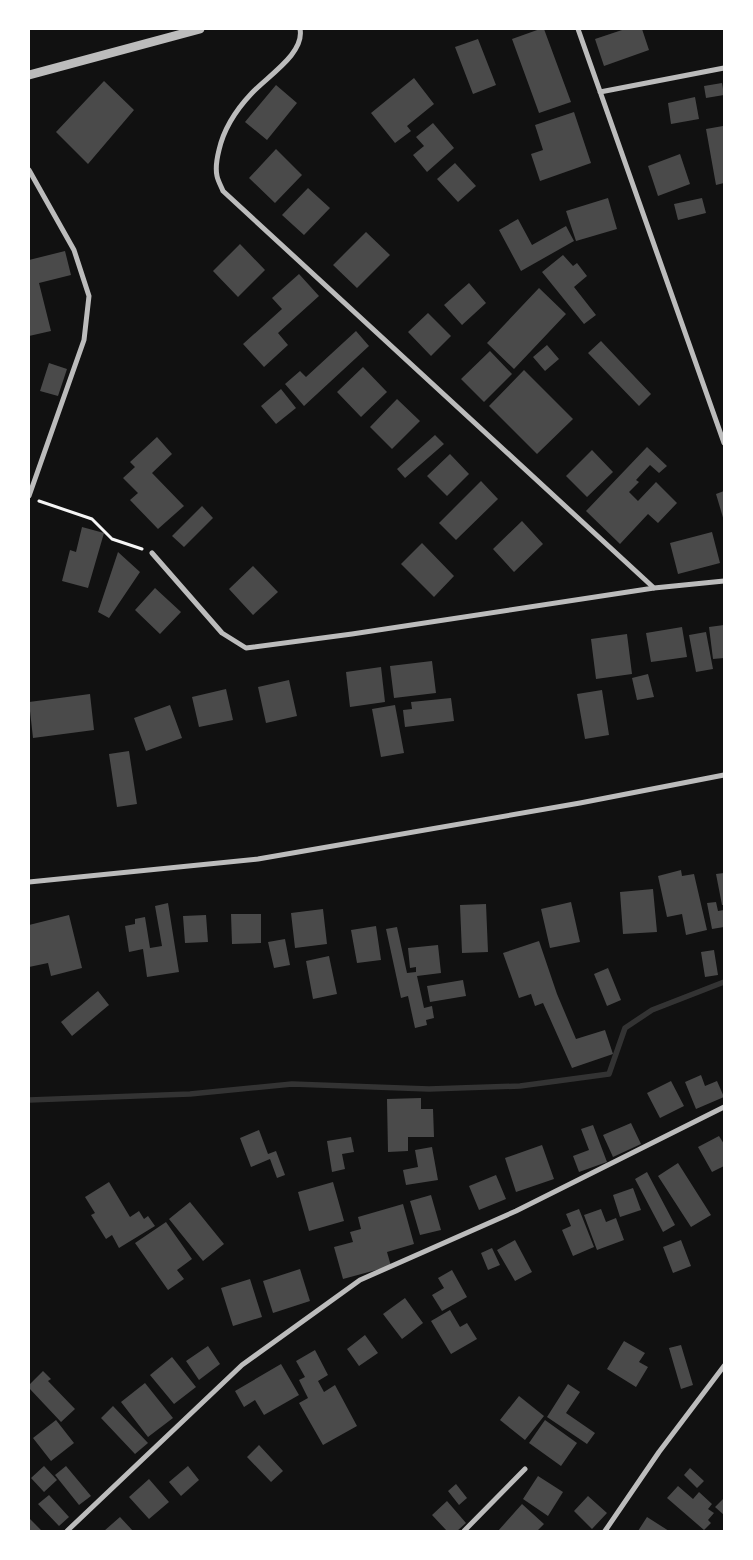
<svg xmlns="http://www.w3.org/2000/svg" width="753" height="1560" font-family="Manrope,sans-serif">
<style>
.lines{fill:none;stroke-linecap:round;stroke-linejoin:round}
.stream{stroke:#333;stroke-width:5.5}
.building{fill:#4a4a4a}
.path{stroke:#f5f5f5;stroke-width:3}
.minor{stroke:#bcbcbc;stroke-width:5}
.tertiary{stroke:#bcbcbc;stroke-width:9}
</style>
<rect width="100%" height="100%" fill="#111"/>
<g class="lines">
<path class="stream" d="M 29,1100 L 190,1094 L 292,1084 L 429,1089 L 520,1086 L 609,1074 L 625,1028 L 652,1010 L 724,982"/>
</g>
<path class="building" d="M 540,29 L 544,29 L 571,102 L 539,113 L 512,39 Z
M 625,29 L 642,29 L 649,50 L 604,66 L 595,39 Z
M 478,39 L 496,85 L 473,94 L 455,47 Z
M 414,78 L 434,104 L 407,126 L 411,131 L 395,143 L 371,113 Z
M 104,81 L 134,110 L 88,164 L 56,132 Z
M 722,83 L 724,95 L 706,98 L 704,86 Z
M 276,85 L 297,103 L 267,140 L 245,122 Z
M 695,97 L 699,119 L 671,124 L 668,103 Z
M 574,112 L 591,163 L 540,181 L 531,154 L 543,150 L 535,125 Z
M 433,123 L 454,148 L 427,172 L 413,155 L 424,146 L 416,137 Z
M 723,126 L 724,136 L 724,183 L 716,185 L 706,129 Z
M 276,149 L 302,175 L 275,203 L 249,178 Z
M 680,154 L 690,184 L 658,196 L 648,166 Z
M 455,163 L 476,186 L 458,202 L 437,179 Z
M 308,188 L 330,208 L 304,235 L 282,215 Z
M 608,198 L 617,229 L 576,241 L 566,211 Z
M 702,198 L 706,213 L 678,220 L 674,204 Z
M 518,219 L 532,245 L 566,226 L 574,241 L 521,271 L 499,230 Z
M 366,232 L 390,255 L 357,288 L 333,265 Z
M 240,244 L 265,270 L 238,297 L 213,271 Z
M 65,251 L 71,275 L 39,283 L 51,331 L 29,336 L 29,260 Z
M 563,255 L 573,266 L 577,263 L 587,276 L 574,287 L 596,315 L 584,324 L 542,272 Z
M 299,274 L 319,296 L 278,333 L 288,345 L 264,367 L 243,344 L 282,309 L 272,298 Z
M 469,283 L 486,303 L 462,325 L 444,305 Z
M 539,288 L 566,314 L 514,369 L 487,343 Z
M 428,313 L 451,336 L 431,356 L 408,332 Z
M 356,331 L 369,346 L 304,406 L 285,384 L 300,371 L 306,377 Z
M 601,341 L 651,394 L 639,406 L 588,353 Z
M 547,345 L 559,359 L 545,371 L 533,357 Z
M 490,351 L 512,374 L 484,402 L 461,379 Z
M 49,363 L 67,369 L 58,396 L 40,391 Z
M 363,367 L 387,392 L 361,417 L 337,392 Z
M 524,370 L 573,419 L 537,454 L 489,406 Z
M 281,389 L 296,408 L 276,424 L 261,406 Z
M 397,399 L 420,421 L 392,449 L 370,427 Z
M 435,435 L 444,444 L 405,478 L 397,469 Z
M 157,437 L 172,454 L 152,473 L 184,506 L 158,529 L 130,500 L 138,493 L 123,478 L 135,467 L 130,462 Z
M 647,447 L 667,466 L 659,473 L 650,465 L 636,480 L 639,482 L 629,492 L 638,501 L 656,482 L 677,503 L 658,523 L 648,514 L 620,544 L 586,511 Z
M 592,450 L 613,472 L 587,497 L 566,476 Z
M 450,454 L 469,474 L 447,496 L 427,476 Z
M 481,481 L 498,499 L 456,540 L 439,523 Z
M 724,491 L 724,521 L 716,494 Z
M 202,506 L 213,518 L 184,547 L 172,536 Z
M 522,521 L 543,544 L 514,572 L 493,549 Z
M 82,527 L 104,533 L 88,588 L 62,581 L 70,550 L 76,552 Z
M 712,532 L 720,563 L 678,574 L 670,543 Z
M 422,543 L 454,576 L 434,597 L 401,564 Z
M 118,552 L 140,572 L 109,618 L 98,612 Z
M 253,566 L 278,592 L 253,615 L 229,589 Z
M 155,588 L 181,612 L 160,634 L 135,610 Z
M 724,625 L 724,658 L 713,659 L 709,627 Z
M 682,627 L 687,657 L 651,662 L 646,633 Z
M 706,632 L 713,669 L 696,672 L 689,635 Z
M 627,634 L 632,674 L 596,679 L 591,639 Z
M 432,661 L 436,693 L 394,698 L 390,666 Z
M 381,667 L 385,702 L 350,707 L 346,672 Z
M 648,674 L 654,697 L 637,700 L 632,678 Z
M 289,680 L 297,716 L 266,723 L 258,687 Z
M 226,689 L 233,720 L 199,727 L 192,697 Z
M 602,690 L 609,735 L 585,739 L 577,694 Z
M 90,694 L 94,730 L 33,738 L 29,702 Z
M 451,698 L 454,721 L 405,727 L 403,710 L 412,709 L 411,702 Z
M 170,705 L 182,738 L 146,751 L 134,718 Z
M 395,705 L 404,753 L 381,757 L 372,709 Z
M 129,751 L 137,804 L 117,807 L 109,754 Z
M 681,870 L 682,876 L 694,874 L 707,930 L 686,935 L 682,914 L 667,917 L 658,876 Z
M 724,873 L 724,905 L 722,905 L 716,874 Z
M 653,889 L 657,932 L 623,934 L 620,892 Z
M 571,902 L 580,942 L 550,948 L 541,909 Z
M 716,902 L 718,911 L 724,910 L 724,927 L 712,929 L 707,903 Z
M 168,903 L 179,972 L 147,977 L 143,949 L 129,952 L 125,926 L 135,924 L 135,919 L 145,917 L 150,948 L 162,946 L 155,906 Z
M 486,904 L 488,952 L 462,953 L 460,905 Z
M 323,909 L 327,944 L 295,948 L 291,913 Z
M 231,914 L 261,914 L 261,943 L 232,944 Z
M 69,915 L 82,968 L 51,976 L 48,963 L 29,967 L 29,925 Z
M 206,915 L 208,942 L 185,943 L 183,916 Z
M 376,926 L 381,960 L 357,963 L 351,930 Z
M 397,927 L 407,973 L 416,972 L 416,967 L 410,968 L 408,948 L 438,945 L 441,973 L 417,976 L 424,1008 L 432,1006 L 434,1018 L 426,1020 L 427,1025 L 415,1028 L 408,996 L 401,998 L 386,929 Z
M 285,939 L 290,965 L 274,968 L 268,942 Z
M 539,941 L 557,994 L 576,1039 L 605,1030 L 613,1054 L 572,1068 L 543,1003 L 535,1006 L 531,994 L 519,998 L 503,953 Z
M 714,950 L 718,975 L 705,977 L 701,952 Z
M 329,956 L 337,994 L 313,999 L 306,961 Z
M 608,968 L 621,1000 L 607,1006 L 594,974 Z
M 463,980 L 466,996 L 430,1002 L 427,986 Z
M 98,991 L 109,1005 L 72,1036 L 61,1022 Z
M 701,1075 L 705,1086 L 717,1081 L 724,1097 L 696,1109 L 685,1082 Z
M 671,1081 L 684,1106 L 660,1118 L 647,1093 Z
M 421,1098 L 421,1109 L 433,1109 L 434,1137 L 408,1137 L 408,1151 L 388,1152 L 387,1099 Z
M 631,1123 L 641,1144 L 613,1157 L 603,1135 Z
M 593,1125 L 607,1162 L 579,1172 L 573,1156 L 589,1150 L 581,1129 Z
M 259,1130 L 268,1154 L 276,1151 L 285,1175 L 277,1178 L 270,1159 L 251,1167 L 240,1138 Z
M 719,1136 L 724,1144 L 724,1166 L 712,1172 L 698,1147 Z
M 351,1137 L 354,1152 L 342,1154 L 345,1169 L 332,1172 L 327,1141 Z
M 542,1145 L 554,1179 L 516,1192 L 505,1158 Z
M 432,1147 L 438,1180 L 406,1185 L 403,1170 L 418,1167 L 415,1150 Z
M 678,1163 L 711,1215 L 691,1227 L 658,1176 Z
M 647,1172 L 675,1225 L 663,1232 L 635,1179 Z
M 496,1175 L 506,1199 L 479,1210 L 469,1186 Z
M 109,1182 L 130,1217 L 139,1211 L 144,1219 L 148,1216 L 155,1226 L 119,1248 L 112,1235 L 106,1239 L 91,1215 L 95,1213 L 85,1197 Z
M 333,1182 L 344,1221 L 309,1231 L 298,1192 Z
M 633,1188 L 641,1210 L 620,1217 L 613,1195 Z
M 431,1195 L 441,1230 L 420,1235 L 410,1201 Z
M 190,1202 L 224,1244 L 203,1261 L 169,1219 Z
M 403,1204 L 414,1244 L 387,1252 L 391,1266 L 343,1279 L 334,1247 L 353,1242 L 350,1232 L 361,1229 L 358,1217 Z
M 579,1209 L 594,1247 L 573,1256 L 562,1230 L 571,1226 L 566,1214 Z
M 601,1209 L 606,1222 L 616,1218 L 624,1240 L 597,1250 L 584,1215 Z
M 166,1222 L 192,1259 L 177,1270 L 184,1279 L 168,1290 L 135,1243 Z
M 515,1240 L 532,1272 L 515,1281 L 497,1250 Z
M 681,1240 L 691,1266 L 673,1273 L 663,1247 Z
M 492,1248 L 500,1265 L 488,1270 L 481,1253 Z
M 300,1269 L 310,1301 L 273,1313 L 263,1281 Z
M 452,1270 L 467,1297 L 442,1311 L 432,1295 L 444,1288 L 438,1278 Z
M 250,1279 L 262,1317 L 233,1326 L 221,1288 Z
M 405,1298 L 423,1323 L 402,1339 L 383,1314 Z
M 450,1310 L 460,1327 L 467,1323 L 477,1339 L 451,1354 L 431,1321 Z
M 365,1335 L 378,1353 L 359,1366 L 347,1349 Z
M 624,1341 L 645,1353 L 639,1362 L 648,1367 L 636,1387 L 607,1369 Z
M 681,1345 L 693,1385 L 681,1389 L 669,1348 Z
M 208,1346 L 220,1364 L 199,1380 L 186,1361 Z
M 315,1350 L 328,1375 L 318,1381 L 324,1392 L 335,1385 L 357,1426 L 323,1445 L 299,1403 L 308,1398 L 299,1380 L 305,1377 L 296,1361 Z
M 172,1357 L 196,1387 L 174,1404 L 150,1375 Z
M 281,1364 L 299,1395 L 264,1415 L 255,1400 L 244,1407 L 235,1391 Z
M 43,1371 L 51,1379 L 48,1381 L 75,1409 L 61,1422 L 29,1388 L 29,1385 Z
M 145,1383 L 173,1418 L 148,1437 L 121,1402 Z
M 568,1384 L 580,1392 L 566,1413 L 595,1433 L 587,1444 L 547,1417 Z
M 519,1396 L 544,1416 L 525,1440 L 500,1420 Z
M 113,1406 L 148,1443 L 135,1454 L 101,1418 Z
M 56,1420 L 74,1443 L 51,1461 L 33,1438 Z
M 545,1420 L 577,1443 L 561,1466 L 529,1443 Z
M 259,1445 L 283,1471 L 271,1482 L 247,1457 Z
M 44,1466 L 57,1480 L 44,1492 L 31,1478 Z
M 66,1466 L 91,1496 L 79,1505 L 55,1475 Z
M 188,1466 L 199,1480 L 181,1496 L 169,1482 Z
M 690,1468 L 704,1481 L 697,1488 L 684,1475 Z
M 538,1476 L 563,1492 L 548,1516 L 523,1499 Z
M 149,1479 L 169,1502 L 149,1519 L 129,1497 Z
M 456,1484 L 467,1498 L 459,1505 L 448,1491 Z
M 678,1486 L 693,1499 L 699,1492 L 712,1504 L 708,1509 L 714,1513 L 708,1520 L 711,1523 L 704,1530 L 667,1498 Z
M 49,1495 L 69,1517 L 59,1526 L 38,1504 Z
M 588,1496 L 607,1513 L 592,1529 L 574,1511 Z
M 724,1498 L 724,1515 L 715,1507 Z
M 447,1501 L 466,1523 L 457,1531 L 447,1531 L 432,1515 Z
M 522,1504 L 544,1524 L 537,1531 L 498,1531 Z
M 120,1517 L 133,1531 L 104,1531 Z
M 647,1517 L 669,1531 L 638,1531 Z
M 29,1518 L 42,1531 L 29,1531 Z"/>
<g class="lines">
<path class="path" d="M 39,501 L 92,519 L 112,539 L 142,549"/>
<path class="minor" d="M 300,29 C 305,54 266,77 251,94 C 236,110 224,128 219,150 C 217,158 215,167 217,176 C 218,181 221,186 223,191 L 654,588
M 578,29 L 724,443
M 600,92 L 724,68
M 29,170 L 74,250 L 89,296 L 84,340 L 29,496
M 152,553 L 222,633 L 246,648 L 352,634 L 654,588 L 724,581
M 29,882 L 258,859 L 580,803 L 724,775
M 67,1531 L 242,1365 L 360,1280 L 516,1211 L 724,1107
M 464,1531 L 525,1469
M 605,1531 L 659,1452 L 724,1366"/>
<path class="tertiary" d="M 29,75 L 200,29"/>
</g>
<rect width="753" height="1560" fill="none" stroke="#ffffff" stroke-width="60"/>
</svg>
